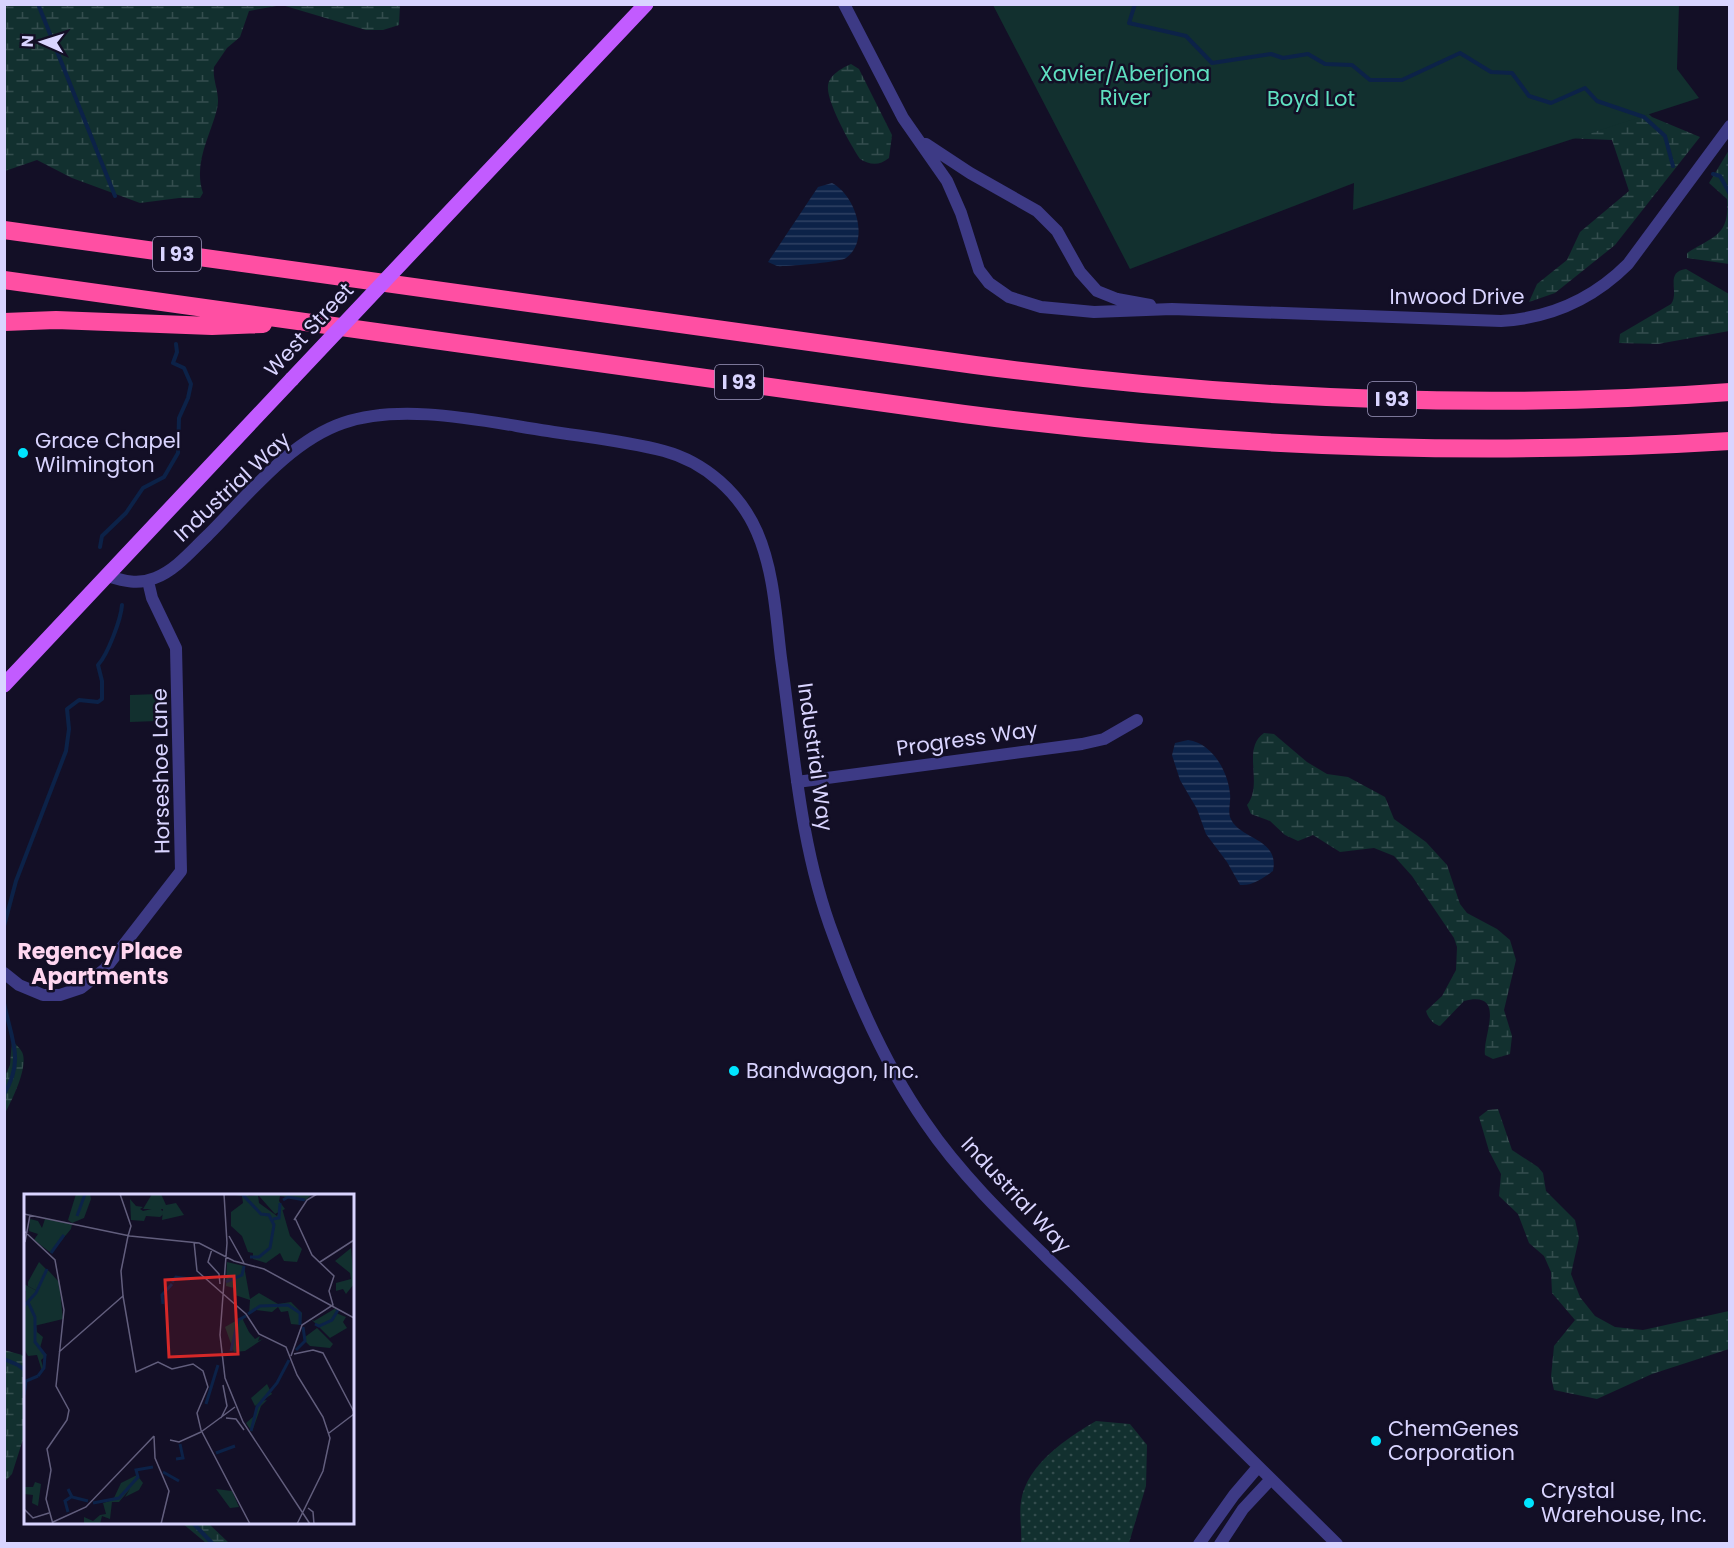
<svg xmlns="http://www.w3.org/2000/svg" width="1734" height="1548" font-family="Poppins,sans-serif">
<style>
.grass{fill:url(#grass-dots)}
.wetland{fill:url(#wetland-marsh)}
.green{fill:#12302f}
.water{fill:url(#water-rules)}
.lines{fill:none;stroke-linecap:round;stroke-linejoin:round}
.stream{stroke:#0c2248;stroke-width:4}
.minor{stroke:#3d3a85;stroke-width:12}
.major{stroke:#c25bff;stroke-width:15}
.highway{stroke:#ff4fa3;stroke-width:18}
.major-bridge{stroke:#c25bff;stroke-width:15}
.poi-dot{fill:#00e5ff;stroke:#130f26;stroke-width:2}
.labels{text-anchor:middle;stroke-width:5;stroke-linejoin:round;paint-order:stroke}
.shield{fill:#130f26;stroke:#9e99be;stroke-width:1.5}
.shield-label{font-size:20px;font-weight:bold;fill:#d9d4ff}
.park-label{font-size:21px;fill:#5fe0c0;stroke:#130f26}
.street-label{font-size:21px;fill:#d9d4ff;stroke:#130f26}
.poi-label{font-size:21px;fill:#d9d4ff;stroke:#130f26;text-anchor:start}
.neighbourhood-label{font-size:22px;font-weight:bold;fill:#ffd6f0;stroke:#130f26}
.inset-river{fill:none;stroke:#0c2248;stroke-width:3}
.inset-road{fill:none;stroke:#625e7d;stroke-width:1.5}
.view{fill:#d62828;fill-opacity:0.15;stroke:#d62828;stroke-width:3}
.inset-edge{fill:none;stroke:#d9d4ff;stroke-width:3}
</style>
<defs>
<pattern id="grass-dots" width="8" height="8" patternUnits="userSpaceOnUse" patternTransform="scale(1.5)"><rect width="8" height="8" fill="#12302f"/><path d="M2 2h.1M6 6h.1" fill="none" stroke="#344d4e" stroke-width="1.8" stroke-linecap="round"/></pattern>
<pattern id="wetland-marsh" width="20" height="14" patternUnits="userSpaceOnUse" patternTransform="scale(1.5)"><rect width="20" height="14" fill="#12302f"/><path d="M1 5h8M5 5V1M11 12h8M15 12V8" fill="none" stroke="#344d4e"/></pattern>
<pattern id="water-rules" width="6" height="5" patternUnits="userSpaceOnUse" patternTransform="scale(1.5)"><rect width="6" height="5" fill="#0c2248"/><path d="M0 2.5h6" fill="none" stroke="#2f4163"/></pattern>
</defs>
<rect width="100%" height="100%" fill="#130f26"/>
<path class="grass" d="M 1096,1421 L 1130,1424 L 1147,1445 L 1146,1486 L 1129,1543 L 1021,1543 C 1022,1530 1019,1515 1021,1501 C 1027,1464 1067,1438 1096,1421 Z"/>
<path class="wetland" d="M 5,4 L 282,4 L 282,5 L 249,11 L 240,37 L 227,48 L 214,67 C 212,81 221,94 217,109 C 210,137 193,163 203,193 L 200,198 L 179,198 L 140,203 L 72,178 L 37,160 L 5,171 Z
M 1245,4 L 1443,4 L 1604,75 L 1652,117 L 1700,137 L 1615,245 L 1555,293 L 1529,302 L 1537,284 L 1567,260 L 1580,232 L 1629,191 L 1612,140 L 1564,138 Z
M 282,5 L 400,5 L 399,25 L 383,30 L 366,30 Z
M 851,64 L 859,69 L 892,135 L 889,158 C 879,166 870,165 860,159 C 851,146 826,101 828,86 C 829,75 842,68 851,64 Z
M 1729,150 L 1729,264 L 1687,258 L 1687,253 C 1713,236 1730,236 1727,199 L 1709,183 Z
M 1686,269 L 1729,294 L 1729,331 L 1658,344 L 1619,343 L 1620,334 L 1671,304 C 1680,292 1664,272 1686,269 Z
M 1264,733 L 1274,734 L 1307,762 L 1327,774 L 1348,777 L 1385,797 L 1394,819 L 1426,842 L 1447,865 L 1460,904 L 1467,913 L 1497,929 L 1510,940 L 1516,960 L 1504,1010 L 1512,1036 L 1510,1054 L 1493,1059 L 1485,1055 C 1482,1037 1508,990 1464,1001 L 1440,1026 C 1433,1024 1428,1018 1426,1011 L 1442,996 L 1456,970 L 1457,947 L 1454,938 L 1412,876 L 1394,856 L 1374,848 L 1340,852 L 1313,835 L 1298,841 L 1285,835 L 1270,821 L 1251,814 L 1247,805 C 1264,784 1241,749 1264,733 Z
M 12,1040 C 15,1044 20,1048 22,1052 C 29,1066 12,1100 5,1113 L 5,1076 L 10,1065 Z
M 1498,1109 L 1512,1150 L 1538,1167 L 1543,1173 L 1546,1191 L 1575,1220 L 1579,1238 L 1571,1274 L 1580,1297 L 1595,1316 L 1615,1327 L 1643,1330 L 1729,1311 L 1729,1349 L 1652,1374 L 1597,1399 L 1554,1390 L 1551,1377 L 1554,1346 L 1575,1320 L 1552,1293 L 1551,1272 L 1544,1256 L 1529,1243 L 1518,1214 L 1499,1196 L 1501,1174 L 1489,1151 L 1479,1117 L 1488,1110 Z
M 4,1350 L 26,1356 L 25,1433 L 12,1474 L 5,1481 Z
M 182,1523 L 208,1523 L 229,1543 L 206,1543 Z"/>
<path class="green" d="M 993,5 L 1679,5 L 1677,69 L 1699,98 L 1353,210 L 1354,183 L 1130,269 Z
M 158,694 L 158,721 L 130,722 L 130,695 Z"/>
<path class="water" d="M 832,183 C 855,195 871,240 846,258 C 841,262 784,267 777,266 C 774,265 771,263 768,262 L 818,187 Z
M 1188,740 C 1212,743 1228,771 1230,794 C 1231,801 1228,810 1230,817 C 1238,840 1280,837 1273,871 C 1263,878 1253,886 1240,885 L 1227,862 L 1206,834 L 1197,809 L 1180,780 L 1172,755 L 1175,743 Z"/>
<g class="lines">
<path class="stream" d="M 38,4 L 115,196
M 1135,4 L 1129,23 L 1186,36 L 1212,63 L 1271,54 L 1283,58 L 1308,54 L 1325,64 L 1352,65 L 1370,80 L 1402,80 L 1460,53 L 1491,72 L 1512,73 L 1529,96 L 1551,103 L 1585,88 L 1597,101 L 1644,117 L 1665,136 L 1673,166
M 1713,174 L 1720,176 L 1730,194
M 100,547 L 102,536 L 126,513 L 143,488 L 164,477 L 178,453 L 179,418 L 188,398 L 191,384 L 184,368 L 173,363 L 177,352 L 176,344
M 4,926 L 16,881 L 66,751 L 69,729 L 67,709 L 79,700 L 98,702 L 102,699 L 102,681 L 98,665 C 108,654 121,619 122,605
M 4,1003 C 11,1039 25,1060 4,1094
M 4,1359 L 18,1365 L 26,1371
M 192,1522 L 213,1544"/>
<path class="minor" d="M 844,4 L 903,118 L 947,181 L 961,213 L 979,270 L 989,283 L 1009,297 L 1041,307 L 1094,312 L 1172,309 L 1501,321 C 1551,318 1593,299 1628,264 L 1730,126
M 926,144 L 970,173 L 1037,211 L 1057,231 L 1080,272 L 1097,291 L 1117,299 L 1150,305
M 107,576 C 124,581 138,585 155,578 C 176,570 192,550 208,535 C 247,496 290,441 343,423 C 403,402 487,422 548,431 C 586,437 626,441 664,451 C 705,462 740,493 757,532 C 774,571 776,617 781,658 C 794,751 800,848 834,937 C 857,1000 886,1066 925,1122 C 969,1187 1030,1240 1085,1295 C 1169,1378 1252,1461 1337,1544
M 797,782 L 1082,744 L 1104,739 L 1137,720
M 4,973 L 19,985 L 43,995 L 60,995 L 81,988 L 105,969 L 181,871 L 176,648 L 152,598 L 148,581
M 1199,1544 L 1234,1495 L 1258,1467
M 1220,1544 L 1243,1509 L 1271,1479"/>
<path class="major" d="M 427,236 L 646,4
M 4,685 L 292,379"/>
<path class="highway" d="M 4,230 L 975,365 C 1224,398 1479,411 1730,392
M 4,280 L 964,414 C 1218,447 1474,457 1730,441
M 4,322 L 56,320 L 212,326 L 263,324"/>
<path class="major-bridge" d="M 292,379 L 427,236"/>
</g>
<g class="poi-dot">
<circle cx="23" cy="453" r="6"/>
<circle cx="734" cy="1071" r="6"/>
<circle cx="1376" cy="1441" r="6"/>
<circle cx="1529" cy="1503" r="6"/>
</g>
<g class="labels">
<g class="shield">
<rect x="153" y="237" width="48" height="34" rx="4.5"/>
<rect x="715" y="365" width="48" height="34" rx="4.5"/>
<rect x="1368" y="382" width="48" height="34" rx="4.5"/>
</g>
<g class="shield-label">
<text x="177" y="261">I 93</text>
<text x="739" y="389">I 93</text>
<text x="1392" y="406">I 93</text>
</g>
<g class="park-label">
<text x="1125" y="81">Xavier/Aberjona<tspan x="1125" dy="24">River</tspan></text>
<text x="1311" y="106">Boyd Lot</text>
</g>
<g class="street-label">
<text x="1457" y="304">Inwood Drive</text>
<text transform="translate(309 330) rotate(-47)" y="7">West Street</text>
<text transform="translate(232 487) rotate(-43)" y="7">Industrial Way</text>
<text transform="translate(967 739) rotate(-8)" y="7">Progress Way</text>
<text transform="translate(815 757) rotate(82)" y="7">Industrial Way</text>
<text transform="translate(161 771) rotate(-91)" y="7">Horseshoe Lane</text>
<text transform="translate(1016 1195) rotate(47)" y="7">Industrial Way</text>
</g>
<g class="poi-label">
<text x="35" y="448">Grace Chapel<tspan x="35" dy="24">Wilmington</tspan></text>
<text x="746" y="1078">Bandwagon, Inc.</text>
<text x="1388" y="1436">ChemGenes<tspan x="1388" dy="24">Corporation</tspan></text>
<text x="1541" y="1498">Crystal<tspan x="1541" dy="24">Warehouse, Inc.</tspan></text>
</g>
<g class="neighbourhood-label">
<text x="100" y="959">Regency Place<tspan x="100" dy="25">Apartments</tspan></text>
</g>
</g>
<g transform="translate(24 1194)">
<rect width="330" height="330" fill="#130f26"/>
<path d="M 223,0 L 288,0 L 282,6 L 256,2 L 255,7 L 261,15 L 251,20 L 235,2 Z" fill="#12302f"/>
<path d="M 52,0 L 66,0 L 67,5 L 60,24 L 48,29 L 44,26 ZM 204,0 L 223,0 L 225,2 L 234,1 L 235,9 L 253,22 L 257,11 L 266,42 L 278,55 L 273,68 L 260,67 L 256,59 L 242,69 L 229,65 L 229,59 L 224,58 L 218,42 L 207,32 L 207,18 L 219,9 L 218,2 ZM 106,5 L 112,12 L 119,13 L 116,15 L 119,17 L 136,13 L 138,17 L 143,14 L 142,18 L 136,23 L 122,22 L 120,27 L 107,26 ZM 15,68 L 22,75 L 13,97 L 4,92 L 4,88 ZM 203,68 L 220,72 L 226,105 L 235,99 L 254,110 L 267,108 L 278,119 L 277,131 L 267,130 L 264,117 L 257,118 L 254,113 L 248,118 L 232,116 L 225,120 L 226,106 L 211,101 L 210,94 L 202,92 ZM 2,96 L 8,98 L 13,138 L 19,143 L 16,154 L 23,161 L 17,166 L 19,173 L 21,168 L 18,177 L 13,161 L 4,162 L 0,155 ZM 243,206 L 237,212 L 228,238 L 222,229 L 230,222 L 233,208 ZM 113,281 L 119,289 L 115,296 L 101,303 L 106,295 L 95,308 L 88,308 L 86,325 L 78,322 L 76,330 L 60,329 L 60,323 L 69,327 L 76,321 L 82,320 L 79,309 L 89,306 L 97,289 ZM 11,288 L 17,290 L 14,312 L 8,309 L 9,301 L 0,300 L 0,293 L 9,293 ZM 192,295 L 208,297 L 215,313 L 206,314 Z" fill="#12302f"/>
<path d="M 128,0 L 137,0 L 142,11 L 152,9 L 160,21 L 138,26 L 139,15 L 119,15 ZM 6,25 L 14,27 L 18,34 L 21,25 L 48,30 L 47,35 L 27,59 L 10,46 L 14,40 L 5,37 ZM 327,54 L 330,90 L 322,100 L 319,95 L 312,97 L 312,89 L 327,85 L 326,79 L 311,67 ZM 23,75 L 35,88 L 39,125 L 10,132 L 9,114 L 4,108 L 8,100 L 0,96 L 0,90 L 13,97 L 11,90 ZM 312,114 L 312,119 L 322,123 L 319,128 L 323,134 L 306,144 L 286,124 L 290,127 ZM 222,121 L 219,126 L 225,138 L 231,145 L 236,142 L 234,147 L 239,145 L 221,157 L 210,158 L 201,133 ZM 293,134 L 309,150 L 306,154 L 286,152 L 281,147 L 281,143 ZM 243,190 L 248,200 L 231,212 L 227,204 Z" fill="#12302f"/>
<path class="inset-river" d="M 218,0 L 237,20 L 245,21 L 250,31 L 246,54 L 235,63 L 226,63M 259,6 L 264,3 L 281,6M 53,22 L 61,0M 249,25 L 255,24 L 256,9M 27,59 L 40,41M 148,88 L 152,83 L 166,85M 202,88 L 218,81 L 220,72M 4,108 L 11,123 L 11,148 L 21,161 L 20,174 L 14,182M 139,110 L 138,101 L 148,90M 0,112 L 12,99 L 23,75M 224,120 L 236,112 L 264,111 L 276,119 L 276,131M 291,130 L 295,132 L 308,126 L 314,116M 272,156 L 281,147 L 279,133M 207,157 L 214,126 L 222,122M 0,201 L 2,187 L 14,182M 182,210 L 194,171M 227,237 L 233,213 L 253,189 L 265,166M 192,259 L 211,252M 152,265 L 159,264 L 156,250M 139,278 L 155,287M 44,295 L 48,303 L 64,307M 69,309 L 95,304 L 114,283 L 112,276 L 129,273M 44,318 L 41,307 L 47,303"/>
<path class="inset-road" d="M 96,0 L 107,32 L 104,42M 200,0 L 203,49 L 196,141 L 201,184 L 219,228 L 286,330M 0,20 L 106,42 L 175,49 L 210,67 L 240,75 L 330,124M 270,26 L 283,6 L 293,0M 0,37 L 31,66 L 40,116 L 32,192 L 45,216 L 43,226 L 23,255 L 27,276 L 22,305 L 29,330M 205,42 L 220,69M 1,48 L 6,21M 170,48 L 173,77 L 222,120 L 235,140 L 262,153 L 273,181 L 299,223 L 306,244 L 299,277 L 273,330M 188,55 L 184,68 L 195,80 L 196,90M 296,68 L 330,46M 99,102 L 112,178 L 134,168 L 148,175 L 169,170 L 179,177 L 184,193 L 173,219 L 177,236 L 226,330M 35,158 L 99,102 L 97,77 L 104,42M 270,160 L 289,156 L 299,159 L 330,218M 267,162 L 278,131 L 309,111 L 305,97 L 310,82 L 288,61 L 271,24M 197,224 L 203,212 L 199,191M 202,224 L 212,225 L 220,236M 177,238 L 211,213M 305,239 L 330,220M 130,242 L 131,264 L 145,297 L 137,330M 146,246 L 155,248 L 177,238M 284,314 L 289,318 L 290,330M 0,315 L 9,324 L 25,319M 29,328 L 62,313 L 130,242"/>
<path class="view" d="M 210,82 L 214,160 L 145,163 L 141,86 Z"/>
<rect width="330" height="330" class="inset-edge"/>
</g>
<rect width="1734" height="1548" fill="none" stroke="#d9d4ff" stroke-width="12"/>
<g transform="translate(42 42) rotate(273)" stroke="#130f26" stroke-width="4.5" paint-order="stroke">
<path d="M0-4.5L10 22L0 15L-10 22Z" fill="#d9d4ff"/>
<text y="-9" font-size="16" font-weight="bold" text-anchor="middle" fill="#d9d4ff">N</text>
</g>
</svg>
